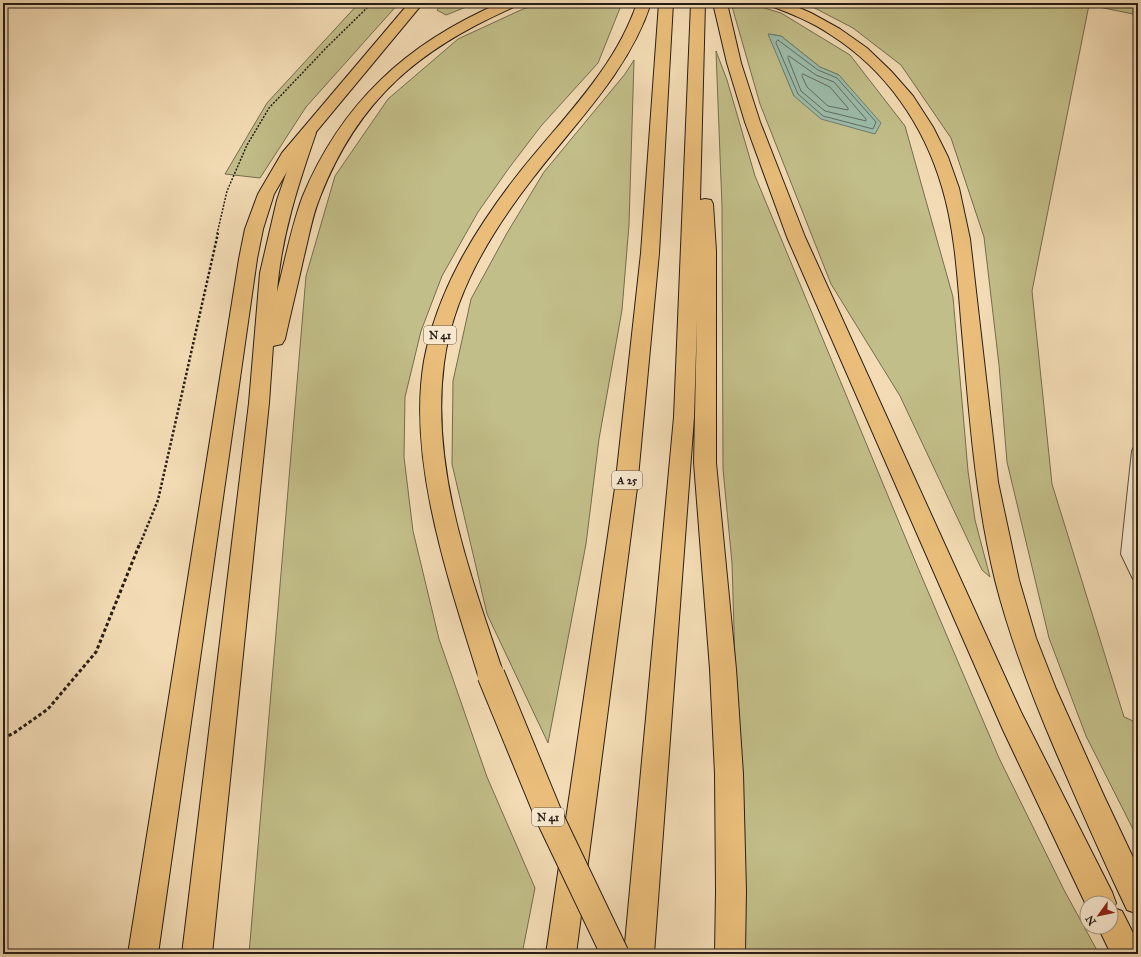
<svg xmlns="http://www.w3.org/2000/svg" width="1141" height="957" font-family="'IM FELL Great Primer',serif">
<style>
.green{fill:#c2be89;stroke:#746d50;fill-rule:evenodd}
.water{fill:#9cbcaa;stroke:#6d7c6f}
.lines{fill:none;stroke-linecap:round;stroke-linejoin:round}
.shore{stroke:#626c60;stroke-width:1}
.service-casing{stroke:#5a4c3e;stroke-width:2}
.trunk-casing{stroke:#271c16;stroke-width:2}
.motorway-casing{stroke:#271c16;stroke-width:2}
.path-far2{stroke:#271c16;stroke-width:1.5;stroke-dasharray:2 1.5;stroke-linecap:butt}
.path-far1{stroke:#271c16;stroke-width:2.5;stroke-dasharray:2.5 2;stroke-linecap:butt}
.path{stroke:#271c16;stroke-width:3;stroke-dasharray:3.5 2.5;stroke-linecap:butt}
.service{fill:#f7e8cf;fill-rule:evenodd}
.trunk{fill:#eabe7a;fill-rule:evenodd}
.motorway{fill:#eabe7a;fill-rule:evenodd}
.trunk-bridge-casing{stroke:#271c16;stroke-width:29;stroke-linecap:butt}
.trunk-bridge{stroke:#eabe7a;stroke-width:27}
.labels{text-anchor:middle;stroke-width:4;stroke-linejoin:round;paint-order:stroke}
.shield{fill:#f7e8cf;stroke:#65594e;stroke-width:1}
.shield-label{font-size:11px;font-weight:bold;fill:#271c16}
</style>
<rect width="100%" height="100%" fill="#f3dcb5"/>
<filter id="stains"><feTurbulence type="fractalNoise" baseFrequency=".005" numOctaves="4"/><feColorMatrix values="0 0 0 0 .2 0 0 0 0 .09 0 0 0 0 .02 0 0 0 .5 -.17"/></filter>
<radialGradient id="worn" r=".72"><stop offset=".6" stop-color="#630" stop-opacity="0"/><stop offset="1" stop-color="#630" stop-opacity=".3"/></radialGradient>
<path class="green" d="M 359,3 L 399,3 L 306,107 L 260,178 L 225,174 L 267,103 Z
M 442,3 L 476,3 L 446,15 L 437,10 Z
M 542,3 L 622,3 L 598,63 L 541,126 L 509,168 L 478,212 L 442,276 L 421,331 L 405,397 L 404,457 L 413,531 L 439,639 L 487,777 L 535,888 L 522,954 L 249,954 L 306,276 L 335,176 L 388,99 L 458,39 L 523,9 Z
M 731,3 L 748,3 L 781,13 L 850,55 L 905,126 L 953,297 L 968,471 L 975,520 L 990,577 L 982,570 L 900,396 L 831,284 L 760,104 ZM 769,34 L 781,36 L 820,67 L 839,75 L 794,96 Z
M 805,3 L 1138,3 L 1138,15 L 1089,5 L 1032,291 L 1052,484 L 1124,717 L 1138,723 L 1138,839 L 1086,736 L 1049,638 L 1007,462 L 999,365 L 984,237 L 951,138 L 901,65 L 853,28 Z
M 716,51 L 727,80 L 755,176 L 918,568 L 999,758 L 1064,890 L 1099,954 L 744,954 L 732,563 L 723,469 L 722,207 Z
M 634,60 L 629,225 L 622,310 L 599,439 L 586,544 L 548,743 L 487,614 L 452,464 L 453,381 L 471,299 L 507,233 L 544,172 L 625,74 Z"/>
<path class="water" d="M 768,34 L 781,36 L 820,67 L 839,75 L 881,123 L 875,134 L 821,119 L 794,96 Z"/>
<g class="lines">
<path class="shore" d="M 778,40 L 818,70 L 837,78 L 876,122 L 873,129 L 823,116 L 798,94 L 776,43 Z
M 789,56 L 816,75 L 834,82 L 866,119 L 866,121 L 825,111 L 801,91 L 788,58 Z
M 803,74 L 830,87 L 848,108 L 848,110 L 828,106 L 807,87 L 802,76 Z"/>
<defs>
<path id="service" d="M 1138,446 L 1138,520 L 1135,554 L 1138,560 L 1138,580 L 1133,579 L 1121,554 L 1132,451 L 1134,447 Z"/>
<path id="trunk" d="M 500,3 L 518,3 L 516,6 C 420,48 359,98 320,197 C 312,216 309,237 304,256 C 298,284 291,311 285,339 L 282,344 L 273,346 L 269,403 L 212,954 L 182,954 L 249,403 L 260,273 L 277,200 L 300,133 L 302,130 L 308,128 L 314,130 L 316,133 C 298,185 281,237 277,292 C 285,261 291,228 302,198 C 341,103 407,43 500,3 Z
M 637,3 L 651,3 C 629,71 575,123 533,178 C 491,232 453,294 444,363 C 430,470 471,576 504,675 L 500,684 L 491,688 L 482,684 L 478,675 C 449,581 407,461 424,361 C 437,291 475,229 519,173 C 561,120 615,69 637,3 Z
M 713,3 L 727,3 L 741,63 L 760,122 L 805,237 L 1021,712 L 1112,892 L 1116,903 L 1114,908 L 1122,911 L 1138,943 L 1138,954 L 1111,954 L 1098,927 L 1111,927 L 1111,903 L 1087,903 L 1087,907 L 1003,730 L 787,237 L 745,122 L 727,63 Z
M 769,3 L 788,3 L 811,13 L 840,29 L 867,48 L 891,71 L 913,96 L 933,127 L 948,157 L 959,188 L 970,239 L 998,482 L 1019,580 L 1036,638 L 1056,689 L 1104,796 L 1138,868 L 1138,914 L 1127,910 C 1102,858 1079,805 1056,752 C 1032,696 1010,639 995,580 C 976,501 970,424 963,343 C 958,292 957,237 942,187 C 924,125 886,70 831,35 C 812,22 792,14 771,6 Z"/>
<path id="motorway" d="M 409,3 L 423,3 L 296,156 L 274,194 L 263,229 L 257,259 L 158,954 L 128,954 L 239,259 L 245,229 L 258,194 L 282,153 Z
M 659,3 L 673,3 L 659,253 L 637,488 L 576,954 L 546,954 L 615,488 L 641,253 Z
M 691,3 L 705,3 L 700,200 L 705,199 L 711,200 L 713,204 L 716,251 L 716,463 L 736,669 L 743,774 L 746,891 L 745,954 L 715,954 L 716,891 L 715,774 L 710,669 L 694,463 L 697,318 L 694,417 L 654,954 L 624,954 L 674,417 Z"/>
</defs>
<use href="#service" class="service-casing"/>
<use href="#trunk" class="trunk-casing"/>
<use href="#motorway" class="motorway-casing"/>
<path class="path-far2" d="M 217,234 L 227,191 L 247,145 L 269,108 L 327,47 L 372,3"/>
<path class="path-far1" d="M 140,544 L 158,500 L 218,233"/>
<path class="path" d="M 3,738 L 14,733 L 48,709 L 96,652 L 140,543"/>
<use href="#service" class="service"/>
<use href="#trunk" class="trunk"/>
<use href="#motorway" class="motorway"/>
<defs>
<path id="trunk-bridge" d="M 491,675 L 549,816 L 615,954"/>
</defs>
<use href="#trunk-bridge" class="trunk-bridge-casing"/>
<use href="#trunk-bridge" class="trunk-bridge"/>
</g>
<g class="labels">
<g class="shield">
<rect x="424" y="326" width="32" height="18" rx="3"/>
<rect x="612" y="471" width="30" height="18" rx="3"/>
<rect x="532" y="808" width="32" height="18" rx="3"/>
</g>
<g class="shield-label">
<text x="440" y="339">N 41</text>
<text x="627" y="484">A 25</text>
<text x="548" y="821">N 41</text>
</g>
</g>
<rect width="1141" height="957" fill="none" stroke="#f3dcb5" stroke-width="16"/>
<rect x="4" y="4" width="1133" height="949" fill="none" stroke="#271c16" stroke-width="2"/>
<rect x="8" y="8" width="1125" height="941" fill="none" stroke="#271c16"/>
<g transform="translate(1099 915) rotate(237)"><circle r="19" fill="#f7e8cf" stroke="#a49685"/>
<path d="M0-3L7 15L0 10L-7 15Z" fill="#8f2418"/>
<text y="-6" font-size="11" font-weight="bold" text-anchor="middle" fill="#271c16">N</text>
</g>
<rect width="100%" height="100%" filter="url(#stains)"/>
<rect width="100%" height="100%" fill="url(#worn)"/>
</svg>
